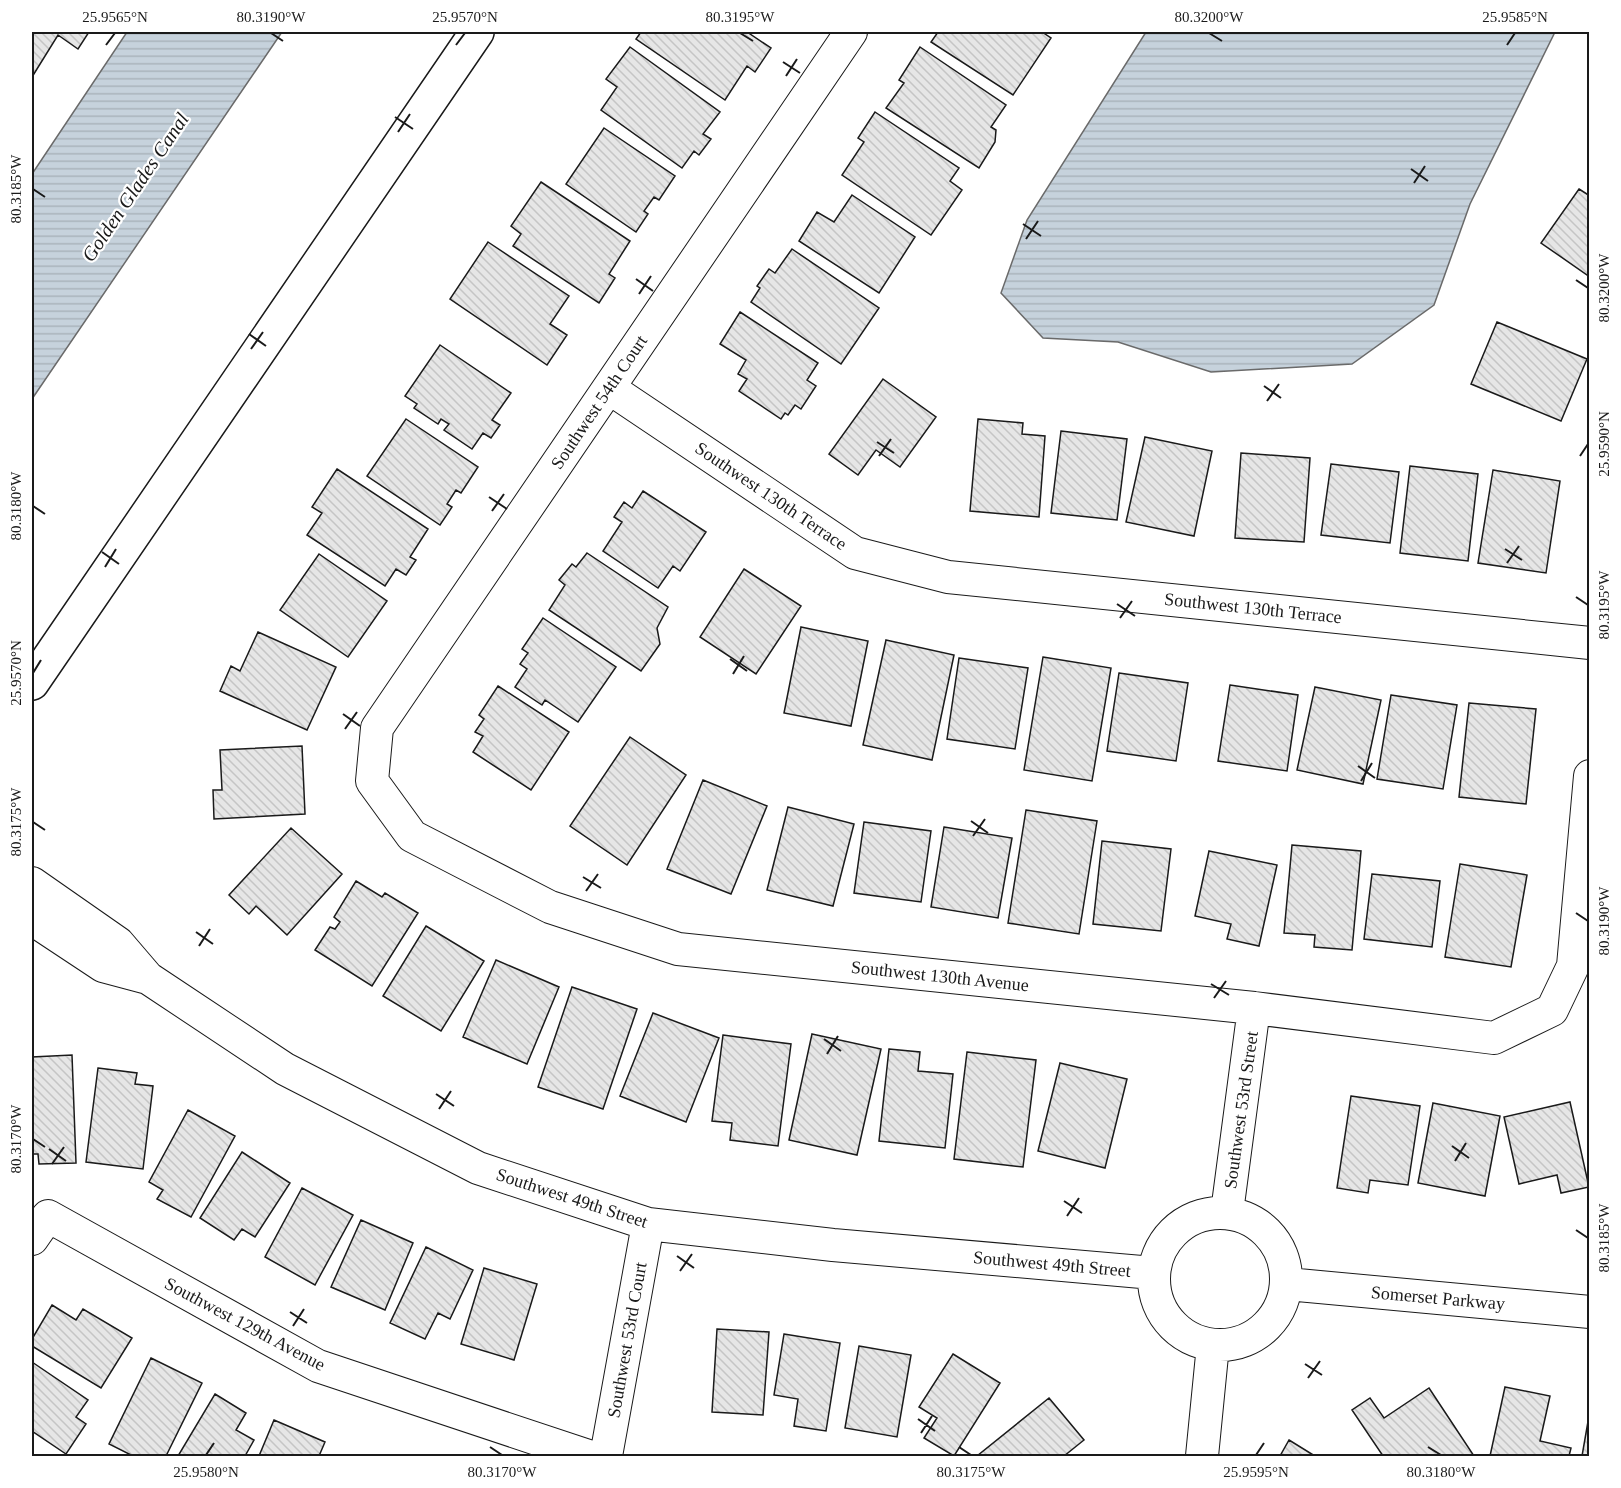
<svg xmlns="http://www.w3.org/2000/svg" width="1621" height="1488" font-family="'Times New Roman',serif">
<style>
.water{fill:url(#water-rules);stroke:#6a6a6a;stroke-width:1.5}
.building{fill:url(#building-back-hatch);stroke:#1a1a1a;stroke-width:1.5}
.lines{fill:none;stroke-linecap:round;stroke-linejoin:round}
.street-casing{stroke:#1a1a1a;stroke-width:34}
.secondary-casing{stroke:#1a1a1a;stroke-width:36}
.street{stroke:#fff;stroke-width:32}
.secondary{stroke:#fff;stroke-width:33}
.ticks{fill:none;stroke:#1a1a1a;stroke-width:2}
.labels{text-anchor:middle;stroke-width:4.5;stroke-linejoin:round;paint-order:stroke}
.street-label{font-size:18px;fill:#1a1a1a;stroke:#fff}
.water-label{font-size:20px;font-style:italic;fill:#1a1a1a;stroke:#fff}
.neatline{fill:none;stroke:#1a1a1a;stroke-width:2}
.ticks-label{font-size:15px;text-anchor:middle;fill:#1a1a1a}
</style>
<defs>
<pattern id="water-rules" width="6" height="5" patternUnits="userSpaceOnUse" patternTransform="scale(1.5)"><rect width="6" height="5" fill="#c6d2dc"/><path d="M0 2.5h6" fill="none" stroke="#aab4bc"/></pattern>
<pattern id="building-back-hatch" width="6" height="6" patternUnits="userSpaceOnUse" patternTransform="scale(1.5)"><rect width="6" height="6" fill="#e6e6e6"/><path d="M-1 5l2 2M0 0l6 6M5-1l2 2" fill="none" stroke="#c5c5c5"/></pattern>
</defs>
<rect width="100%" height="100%" fill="#fff"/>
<path class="water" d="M 127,32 L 282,32 L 32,399 L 32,174 Z
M 1146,32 L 1555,32 L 1470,204 L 1434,305 L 1352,364 L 1211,372 L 1118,342 L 1043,338 L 1001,293 L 1027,220 Z"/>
<path class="building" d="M 32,32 L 89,32 L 78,49 L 58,35 L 32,77 Z
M 641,32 L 747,32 L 771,48 L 755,72 L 747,66 L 725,100 L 636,39 Z
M 938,32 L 1042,32 L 1051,38 L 1013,95 L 931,42 Z
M 630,47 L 720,112 L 703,134 L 711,139 L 699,155 L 694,151 L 682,168 L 601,110 L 617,87 L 606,79 Z
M 920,47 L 1006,105 L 991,127 L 996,130 L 995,142 L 979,168 L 886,108 L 904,83 L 899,80 Z
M 875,112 L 959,168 L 950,181 L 962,190 L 931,235 L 842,175 L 864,142 L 858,138 Z
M 604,128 L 675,176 L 659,200 L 654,197 L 644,211 L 648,214 L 636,232 L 566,184 Z
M 541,182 L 630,241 L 609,274 L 615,278 L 599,303 L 513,246 L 521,234 L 511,226 Z
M 1579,189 L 1590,196 L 1590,277 L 1541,243 Z
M 852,195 L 915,237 L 879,293 L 799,241 L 817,212 L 834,222 Z
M 488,242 L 569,296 L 550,324 L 567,335 L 547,365 L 450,299 Z
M 792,249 L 879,308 L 841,364 L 751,302 L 760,288 L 757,286 L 769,269 L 775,273 Z
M 740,312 L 818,363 L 807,380 L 816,386 L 801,409 L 795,405 L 788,415 L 785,413 L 781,419 L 739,391 L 747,379 L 738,374 L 746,360 L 720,344 Z
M 1497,322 L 1587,359 L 1561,421 L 1471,384 Z
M 440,345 L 511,393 L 492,420 L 500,425 L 491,438 L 483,433 L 472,449 L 444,430 L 449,424 L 441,419 L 438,424 L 414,408 L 417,404 L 405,396 Z
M 883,379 L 936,417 L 900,467 L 876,450 L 858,475 L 829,454 Z
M 406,419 L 478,467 L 461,493 L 456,490 L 447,504 L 452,507 L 440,525 L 367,476 Z
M 978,419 L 1023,423 L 1022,434 L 1045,436 L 1039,517 L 970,511 Z
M 1061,431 L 1127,439 L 1117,520 L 1051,513 Z
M 1145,437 L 1212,451 L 1194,536 L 1126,522 Z
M 1241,453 L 1310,458 L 1304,542 L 1235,538 Z
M 1331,464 L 1399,472 L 1390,543 L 1321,535 Z
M 1410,466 L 1478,474 L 1468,561 L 1400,553 Z
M 337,469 L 428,529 L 410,557 L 416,560 L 406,575 L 396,569 L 385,586 L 307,535 L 322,513 L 312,507 Z
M 1493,470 L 1560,481 L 1546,573 L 1478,563 Z
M 643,491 L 706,532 L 680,571 L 673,566 L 658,588 L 603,551 L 622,522 L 614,517 L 624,502 L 632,508 Z
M 587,553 L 668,607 L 657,628 L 660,644 L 641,671 L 549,610 L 565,585 L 559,580 L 572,564 L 576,567 Z
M 319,554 L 387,601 L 348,657 L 280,610 Z
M 744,569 L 801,606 L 756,674 L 700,637 Z
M 543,618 L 616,667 L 578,722 L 545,700 L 542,705 L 515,687 L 527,669 L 520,664 L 528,653 L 522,649 Z
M 801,627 L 868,641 L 851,726 L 784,713 Z
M 258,632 L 336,667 L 307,730 L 220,691 L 231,666 L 240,671 Z
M 886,640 L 954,655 L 932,760 L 863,745 Z
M 1043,657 L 1111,668 L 1092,781 L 1024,770 Z
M 959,658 L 1028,668 L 1015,749 L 947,739 Z
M 1119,673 L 1188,683 L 1176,761 L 1107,751 Z
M 1230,685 L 1298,695 L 1287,771 L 1218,761 Z
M 498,686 L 569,732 L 531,790 L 473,752 L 483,736 L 475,732 L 484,719 L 479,715 Z
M 1315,687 L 1381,700 L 1363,784 L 1297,770 Z
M 1391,695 L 1457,705 L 1443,789 L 1377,779 Z
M 1469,703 L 1536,709 L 1526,804 L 1459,797 Z
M 630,737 L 686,775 L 627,865 L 570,826 Z
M 302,746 L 305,814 L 214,819 L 213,790 L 222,790 L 220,750 Z
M 703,780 L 767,806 L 731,894 L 667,869 Z
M 788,807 L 854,824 L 833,906 L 767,890 Z
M 1026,810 L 1097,821 L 1079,934 L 1008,923 Z
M 864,822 L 931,831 L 921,902 L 854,893 Z
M 944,827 L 1012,838 L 998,918 L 931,907 Z
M 291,828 L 342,874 L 287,935 L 256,906 L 249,914 L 229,895 Z
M 1102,841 L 1171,849 L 1161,931 L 1093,924 Z
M 1292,845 L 1361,851 L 1352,950 L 1314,947 L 1315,935 L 1284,933 Z
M 1209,851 L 1277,865 L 1259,946 L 1227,939 L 1231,924 L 1195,916 Z
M 1460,864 L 1527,875 L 1511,967 L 1445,957 Z
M 1372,874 L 1440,881 L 1432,947 L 1364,939 Z
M 356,881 L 382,897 L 385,893 L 418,913 L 372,986 L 315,950 L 330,927 L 335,929 L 340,922 L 334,917 Z
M 426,926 L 484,961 L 441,1031 L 383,996 Z
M 496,960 L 559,987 L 527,1064 L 463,1037 Z
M 572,987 L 637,1009 L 603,1109 L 538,1087 Z
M 653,1013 L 719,1038 L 686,1122 L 620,1096 Z
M 812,1034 L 881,1049 L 857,1155 L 789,1140 Z
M 723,1035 L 791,1044 L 778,1146 L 730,1140 L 732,1123 L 712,1121 Z
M 889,1049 L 920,1052 L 918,1071 L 953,1074 L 945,1148 L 879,1141 Z
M 967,1052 L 1036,1060 L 1023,1167 L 954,1159 Z
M 72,1055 L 76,1163 L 39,1164 L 38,1154 L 32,1154 L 32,1057 Z
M 1060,1063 L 1127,1079 L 1105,1168 L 1038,1151 Z
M 98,1068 L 137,1073 L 135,1084 L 153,1086 L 143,1169 L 86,1162 Z
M 1351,1096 L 1420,1106 L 1408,1185 L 1370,1180 L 1368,1193 L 1337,1188 Z
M 1570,1102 L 1589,1187 L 1561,1193 L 1557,1175 L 1519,1184 L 1504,1117 Z
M 1433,1103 L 1500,1116 L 1485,1196 L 1418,1183 Z
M 188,1110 L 235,1136 L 191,1217 L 157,1199 L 163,1190 L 149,1182 Z
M 242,1152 L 290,1183 L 255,1237 L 242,1229 L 234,1240 L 200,1218 Z
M 302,1188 L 353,1215 L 315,1285 L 265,1257 Z
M 361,1220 L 413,1243 L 385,1310 L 331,1287 Z
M 426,1247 L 473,1270 L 450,1319 L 438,1313 L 425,1339 L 390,1323 Z
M 484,1268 L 537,1284 L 514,1360 L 461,1344 Z
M 52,1305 L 76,1320 L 83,1309 L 132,1338 L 101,1388 L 32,1346 L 32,1339 Z
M 717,1329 L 769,1332 L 763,1415 L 712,1412 Z
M 784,1334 L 840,1343 L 826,1431 L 794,1426 L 798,1399 L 774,1395 Z
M 859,1346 L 911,1355 L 897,1437 L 845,1428 Z
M 953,1354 L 1000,1383 L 954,1456 L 924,1438 L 937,1418 L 919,1407 Z
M 151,1358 L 202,1383 L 166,1456 L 133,1456 L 109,1444 Z
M 32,1362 L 88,1400 L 76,1417 L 86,1424 L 66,1454 L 32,1431 Z
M 1505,1387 L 1550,1396 L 1540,1441 L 1571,1448 L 1569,1456 L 1490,1456 Z
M 1429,1388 L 1474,1456 L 1383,1456 L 1352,1410 L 1370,1398 L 1384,1418 Z
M 215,1394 L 246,1413 L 236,1430 L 254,1440 L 245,1456 L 178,1456 Z
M 1049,1398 L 1084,1440 L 1064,1456 L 977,1456 Z
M 1590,1410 L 1590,1456 L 1582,1456 Z
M 274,1420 L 325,1442 L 319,1456 L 259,1456 Z
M 1289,1440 L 1315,1456 L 1280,1456 Z"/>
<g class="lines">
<defs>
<path id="street" d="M 851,32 L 377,728 L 372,781 L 412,836 L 550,907 L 678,949 L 1254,1008 L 1494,1038 L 1552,1010 L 1573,966 L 1590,776
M 609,388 L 855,553 L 948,577 L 1590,643
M 32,883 L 118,943 L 148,978 L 285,1069 L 478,1168 L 648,1224 L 833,1245 L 1153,1273
M 32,919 L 103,966 L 148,978
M 1227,1212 L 1254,1008
M1154 1279a66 66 0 1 1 132 0a66 66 0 1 1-132 0Z
M 32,1239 L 48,1216 L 318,1366 L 588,1456
M 1287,1284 L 1590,1312
M 606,1456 L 648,1224
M 1202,1456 L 1213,1345"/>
<path id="secondary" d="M 32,683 L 477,32"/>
</defs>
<use href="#street" class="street-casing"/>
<use href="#secondary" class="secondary-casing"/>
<use href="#street" class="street"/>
<use href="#secondary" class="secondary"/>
</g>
<path class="ticks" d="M 271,33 L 283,41M 740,33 L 753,41M 1209,33 L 1222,41M 106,45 L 115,33M 456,45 L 465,33M 1507,45 L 1515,33M 783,62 L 800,73M 786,76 L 797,59M 395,117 L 413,129M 398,132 L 410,114M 1411,169 L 1428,181M 1414,183 L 1425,166M 33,189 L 45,197M 1023,224 L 1041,236M 1026,239 L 1038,221M 636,279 L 653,291M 1576,280 L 1588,288M 639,294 L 651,276M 249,334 L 266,346M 251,349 L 263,332M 1264,386 L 1281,398M 1267,401 L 1279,384M 877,442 L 894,453M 879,456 L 891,439M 1580,456 L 1588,444M 489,497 L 507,509M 33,506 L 45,514M 492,511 L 504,494M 1505,549 L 1522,560M 102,552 L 119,564M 1507,563 L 1519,546M 105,567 L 116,549M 1576,597 L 1588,605M 1117,604 L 1135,616M 1120,618 L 1132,601M 730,659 L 747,671M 33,673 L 41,660M 733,674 L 744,656M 343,714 L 360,726M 345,729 L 357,712M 1358,766 L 1375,778M 1361,781 L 1372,763M 971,821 L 988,833M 33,822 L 45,830M 973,836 L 985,819M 583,877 L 601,888M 586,891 L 598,874M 1576,913 L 1588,921M 196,932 L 213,944M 199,946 L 210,929M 1211,984 L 1229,995M 1214,998 L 1226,981M 824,1039 L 841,1051M 827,1054 L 838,1036M 436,1094 L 454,1106M 439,1109 L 451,1091M 33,1139 L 45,1147M 1452,1146 L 1469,1158M 49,1149 L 66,1161M 1455,1161 L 1466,1143M 52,1164 L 64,1147M 1064,1201 L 1082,1213M 1067,1216 L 1079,1198M 1576,1230 L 1588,1238M 677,1256 L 694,1268M 680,1271 L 692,1254M 290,1312 L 307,1323M 293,1326 L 304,1309M 1305,1364 L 1322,1375M 1308,1378 L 1320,1361M 918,1419 L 935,1431M 921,1433 L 932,1416M 490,1447 L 502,1455M 959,1447 L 971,1455M 1428,1447 L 1441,1455M 206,1455 L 214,1443M 1256,1455 L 1264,1443"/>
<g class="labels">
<g class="street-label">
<text transform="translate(599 402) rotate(-56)" y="6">Southwest 54th Court</text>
<text transform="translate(771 496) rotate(34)" y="6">Southwest 130th Terrace</text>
<text transform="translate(1253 608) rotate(6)" y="6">Southwest 130th Terrace</text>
<text transform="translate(940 976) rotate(6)" y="6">Southwest 130th Avenue</text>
<text transform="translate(1241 1110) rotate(-82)" y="6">Southwest 53rd Street</text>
<text transform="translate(572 1198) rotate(18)" y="6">Southwest 49th Street</text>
<text transform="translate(1052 1264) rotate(5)" y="6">Southwest 49th Street</text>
<text transform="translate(1438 1298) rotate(5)" y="6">Somerset Parkway</text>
<text transform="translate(245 1324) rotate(28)" y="6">Southwest 129th Avenue</text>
<text transform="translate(627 1340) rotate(-80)" y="6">Southwest 53rd Court</text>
</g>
<g class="water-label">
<text transform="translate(135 187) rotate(-56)" y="7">Golden Glades Canal</text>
</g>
</g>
<rect width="1621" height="1488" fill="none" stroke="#ffffff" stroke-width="66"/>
<rect x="33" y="33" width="1555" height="1422" class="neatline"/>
<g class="ticks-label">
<text x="115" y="22">25.9565°N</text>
<text x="271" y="22">80.3190°W</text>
<text x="465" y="22">25.9570°N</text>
<text x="740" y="22">80.3195°W</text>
<text x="1209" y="22">80.3200°W</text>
<text x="1515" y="22">25.9585°N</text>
<text transform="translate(16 189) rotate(-90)" y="5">80.3185°W</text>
<text transform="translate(1604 288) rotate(-90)" y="5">80.3200°W</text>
<text transform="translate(1604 444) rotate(-90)" y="5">25.9590°N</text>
<text transform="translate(16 506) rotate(-90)" y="5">80.3180°W</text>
<text transform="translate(1604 605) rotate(-90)" y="5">80.3195°W</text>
<text transform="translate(16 673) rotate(-90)" y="5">25.9570°N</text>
<text transform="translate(16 822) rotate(-90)" y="5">80.3175°W</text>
<text transform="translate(1604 921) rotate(-90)" y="5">80.3190°W</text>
<text transform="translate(16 1139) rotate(-90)" y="5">80.3170°W</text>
<text transform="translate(1604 1238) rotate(-90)" y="5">80.3185°W</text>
<text x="206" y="1477">25.9580°N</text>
<text x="502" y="1477">80.3170°W</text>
<text x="971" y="1477">80.3175°W</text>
<text x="1256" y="1477">25.9595°N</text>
<text x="1441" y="1477">80.3180°W</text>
</g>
</svg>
